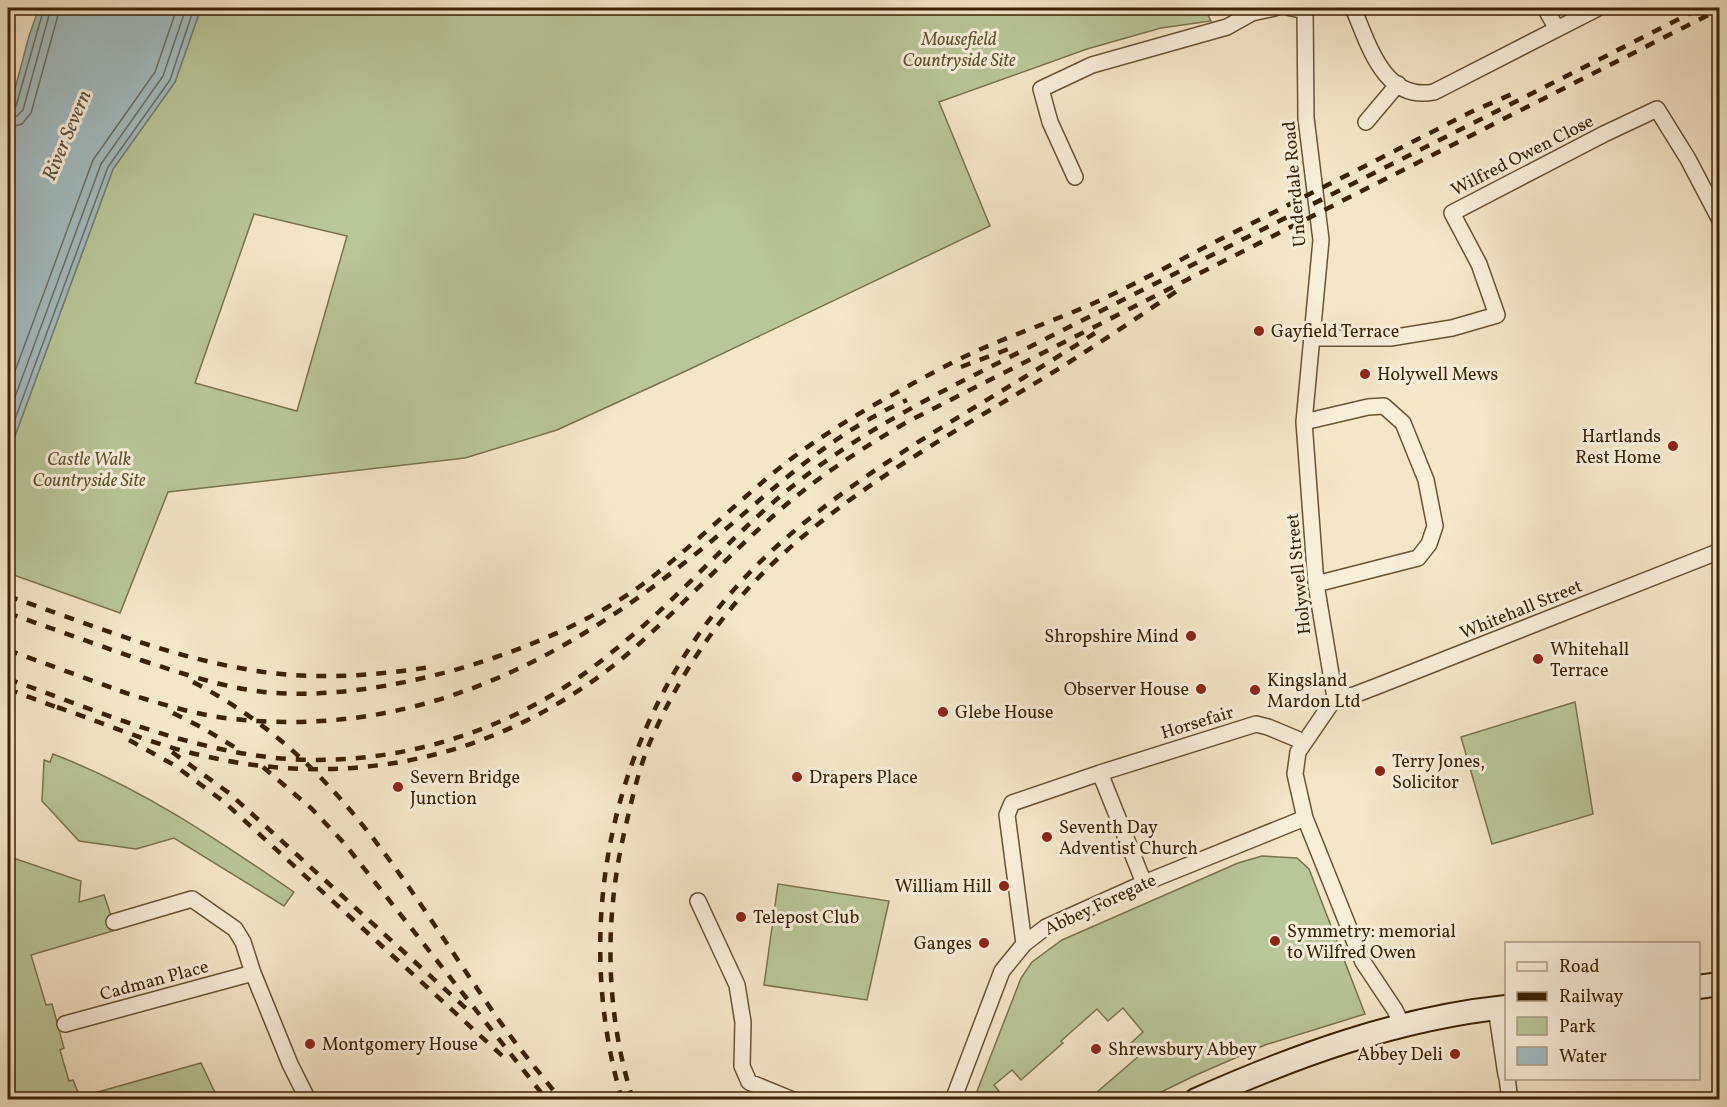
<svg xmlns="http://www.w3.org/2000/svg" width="1727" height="1107" font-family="Vollkorn,serif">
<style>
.green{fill:#b9c697;stroke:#7a744c;stroke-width:1.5;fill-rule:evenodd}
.water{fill:#a2bcc1;stroke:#787f75;stroke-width:1.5}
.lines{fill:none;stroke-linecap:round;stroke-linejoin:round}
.shore{stroke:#6e7062;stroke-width:1.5}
.street-casing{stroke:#685433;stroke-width:18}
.secondary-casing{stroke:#3a2302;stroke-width:26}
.street{stroke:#f8efdb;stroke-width:15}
.secondary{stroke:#f8efdb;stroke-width:22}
.rail{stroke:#3a2302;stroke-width:4.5;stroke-dasharray:10 10;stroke-linecap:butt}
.poi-dot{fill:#8f2418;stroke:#f8efdb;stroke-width:2}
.labels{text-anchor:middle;stroke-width:6;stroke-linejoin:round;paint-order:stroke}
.park-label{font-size:18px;font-style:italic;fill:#60542f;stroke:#f8efdb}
.street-label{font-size:18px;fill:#3a2302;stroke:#f8efdb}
.poi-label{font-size:18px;fill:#3a2302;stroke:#f8efdb;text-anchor:start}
.water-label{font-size:20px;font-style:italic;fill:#59513b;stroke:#f8efdb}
</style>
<rect width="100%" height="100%" fill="#f4e7c7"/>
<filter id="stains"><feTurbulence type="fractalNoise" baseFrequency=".00333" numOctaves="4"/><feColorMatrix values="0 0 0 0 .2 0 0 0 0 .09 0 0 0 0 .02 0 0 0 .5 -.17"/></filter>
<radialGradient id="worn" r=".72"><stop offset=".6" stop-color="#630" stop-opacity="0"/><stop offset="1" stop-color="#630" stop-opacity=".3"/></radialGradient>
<path class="green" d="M 201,8 L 1204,8 L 1211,21 L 1161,28 L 1087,49 L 939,102 L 990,226 L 688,370 L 557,430 L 465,458 L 168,492 L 120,613 L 8,573 L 8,455 L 113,169 L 175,82 ZM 254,214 L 347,236 L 297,411 L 195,383 Z
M 1575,702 L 1593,814 L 1492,844 L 1461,737 Z
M 53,754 C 140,787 218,840 294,892 L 284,906 L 174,838 L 136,849 L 79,841 L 42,801 L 44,760 L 50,762 Z
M 8,852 L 10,857 L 81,881 L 79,902 L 104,895 L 116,930 L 31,955 L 46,1005 L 52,1004 L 64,1048 L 60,1050 L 69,1081 L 73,1080 L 80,1097 L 201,1063 L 218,1099 L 8,1099 Z
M 1262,856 L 1297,858 L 1309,869 L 1365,1014 L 1265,1045 L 1196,1075 L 1147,1099 L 1089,1099 L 1140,1055 L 1130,1044 L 1143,1032 L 1123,1008 L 1108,1021 L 1097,1009 L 1061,1041 L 1063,1043 L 1021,1080 L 1012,1070 L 994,1085 L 1002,1095 L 997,1099 L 974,1099 L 1021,978 L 1032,962 L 1062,940 L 1238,863 Z
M 778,884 L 889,901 L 867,1000 L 764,985 Z"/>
<path class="water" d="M 39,8 L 201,8 L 175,82 L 113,169 L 8,455 L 8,115 L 29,36 Z"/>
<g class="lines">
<path class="shore" d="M 8,111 L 13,110 L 16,106 L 44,8
M 8,119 L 17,116 L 23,110 L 51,8
M 8,128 L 22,124 L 31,113 L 60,8
M 8,390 L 93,160 L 155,72 L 177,8
M 8,416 L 101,164 L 163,76 L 186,8
M 8,438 L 108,167 L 170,80 L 194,8"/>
<defs>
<path id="street" d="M 1291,8 L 1306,11
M 1305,8 L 1306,118 L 1321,240 L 1304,422 L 1316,584 L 1335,698 L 1298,752 L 1295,774 L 1305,818 L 1353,938 L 1363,962 L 1395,1010 L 1402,1025
M 1353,8 C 1368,42 1383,102 1434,92 L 1598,8
M 1545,8 L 1557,29
M 1366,122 L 1398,84
M 1075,177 L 1050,122 L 1041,89 L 1092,65 L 1227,27 L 1252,13 L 1275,8
M 1313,338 L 1390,338 L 1452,328 L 1497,315 L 1479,264 L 1452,213 L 1604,134 L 1657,109 L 1688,159 L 1720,220
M 1304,422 L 1368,407 L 1384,406 L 1403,423 L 1426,480 L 1435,526 L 1429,544 L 1418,558 L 1316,584
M 1335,698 L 1354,695 L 1375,687 L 1720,551
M 1100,773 L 1144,883
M 698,901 L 737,985 L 743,1022 L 742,1066 L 749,1082 L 793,1100
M 114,922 L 192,899 L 235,929 L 243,942 L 253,973 L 290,1064 L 308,1100
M 1024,944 L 1007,815 L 1012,803 L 1100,773 L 1256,724 L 1268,727 L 1304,742
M 1496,1008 L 1506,1075
M 65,1024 L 253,973
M 1507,1078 L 1510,1100
M 953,1100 L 1002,971 L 1024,944 L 1046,927 L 1144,883 L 1305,818"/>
<path id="secondary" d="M 1698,987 L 1720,984
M 1196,1100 C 1295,1056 1398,1018 1506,1007"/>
</defs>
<use href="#street" class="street-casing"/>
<use href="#secondary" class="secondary-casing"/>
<use href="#street" class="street"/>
<use href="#secondary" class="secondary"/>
<path class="rail" d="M 961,367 L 1011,348
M 8,596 C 89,624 171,658 257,671 C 313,680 374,676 430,667
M 8,613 L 149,663
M 8,650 L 126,693
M 141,660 C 181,673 221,687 264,692 C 377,704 546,653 639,587 C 691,549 736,502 787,462 C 817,439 849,419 881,401 C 914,383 947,364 981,349 C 1022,331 1065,317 1105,298 C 1141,281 1176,262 1211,244 C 1298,200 1385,156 1471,112 L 1519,91
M 8,679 C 90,708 172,744 260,756 C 360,770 466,746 552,695 C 584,676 614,651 642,627 C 694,581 740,528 794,485 C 855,436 923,401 992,366 L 1701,8
M 193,682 C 341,759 405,886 496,1016 C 516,1045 539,1072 561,1100
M 8,689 L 64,710
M 120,691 C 154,702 189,713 225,718 C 405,740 551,669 688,560 C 762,502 819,439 907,400
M 57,707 C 104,723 151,744 200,755 C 355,792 508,756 630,652 C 679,609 723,561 772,517 C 813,480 859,450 907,422 L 1720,9
M 173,713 L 201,727 L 241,751
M 129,740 L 174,765 L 223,801 L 508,1061
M 172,752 L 229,793 L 470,1012
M 263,767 L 312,809 L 344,843 L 547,1100
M 622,1100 C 563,899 626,676 785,539 C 879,457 991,401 1095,333
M 633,1100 C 605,1012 604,918 625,829 C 633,795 640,762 655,731 C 682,671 721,614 768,568 C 846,492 949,435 1042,379 C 1088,351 1132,321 1177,291"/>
</g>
<g class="poi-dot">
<circle cx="1259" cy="331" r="6"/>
<circle cx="1365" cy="374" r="6"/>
<circle cx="1673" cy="446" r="6"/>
<circle cx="1191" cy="636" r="6"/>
<circle cx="1538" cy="659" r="6"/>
<circle cx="1201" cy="689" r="6"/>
<circle cx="1255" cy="690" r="6"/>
<circle cx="943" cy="712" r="6"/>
<circle cx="1380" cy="771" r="6"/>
<circle cx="797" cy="777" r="6"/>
<circle cx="398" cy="787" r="6"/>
<circle cx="1047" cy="837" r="6"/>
<circle cx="1004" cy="886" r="6"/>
<circle cx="741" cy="917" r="6"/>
<circle cx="1275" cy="941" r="6"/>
<circle cx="984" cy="943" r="6"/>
<circle cx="310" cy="1044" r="6"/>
<circle cx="1096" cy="1049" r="6"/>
<circle cx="1455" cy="1054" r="6"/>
</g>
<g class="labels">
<g class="park-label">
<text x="959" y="45">Mousefield<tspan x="959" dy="21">Countryside Site</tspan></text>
<text x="89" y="465">Castle Walk<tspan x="89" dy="21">Countryside Site</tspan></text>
</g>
<g class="street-label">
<text transform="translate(1522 155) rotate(-27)" y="6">Wilfred Owen Close</text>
<text transform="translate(1294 184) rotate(-95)" y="6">Underdale Road</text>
<text transform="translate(1298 574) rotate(-96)" y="6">Holywell Street</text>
<text transform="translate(1521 609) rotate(-22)" y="6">Whitehall Street</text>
<text transform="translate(1197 722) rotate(-17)" y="6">Horsefair</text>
<text transform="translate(1100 904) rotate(-25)" y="6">Abbey Foregate</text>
<text transform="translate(154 980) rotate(-15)" y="6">Cadman Place</text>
</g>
<g class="poi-label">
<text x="1271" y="337">Gayfield Terrace</text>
<text x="1377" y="380">Holywell Mews</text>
<text x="1661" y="442" text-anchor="end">Hartlands<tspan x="1661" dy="21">Rest Home</tspan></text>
<text x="1179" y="642" text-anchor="end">Shropshire Mind</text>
<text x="1550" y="655">Whitehall<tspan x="1550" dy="21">Terrace</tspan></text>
<text x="1267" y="686">Kingsland<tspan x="1267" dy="21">Mardon Ltd</tspan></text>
<text x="1189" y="695" text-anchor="end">Observer House</text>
<text x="955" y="718">Glebe House</text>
<text x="1392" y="767">Terry Jones,<tspan x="1392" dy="21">Solicitor</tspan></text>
<text x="410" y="783">Severn Bridge<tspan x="410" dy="21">Junction</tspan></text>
<text x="809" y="783">Drapers Place</text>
<text x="1059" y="833">Seventh Day<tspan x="1059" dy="21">Adventist Church</tspan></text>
<text x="992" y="892" text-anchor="end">William Hill</text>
<text x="753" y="923">Telepost Club</text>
<text x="1287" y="937">Symmetry: memorial<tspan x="1287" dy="21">to Wilfred Owen</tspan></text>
<text x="972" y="949" text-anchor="end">Ganges</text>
<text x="322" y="1050">Montgomery House</text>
<text x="1108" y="1055">Shrewsbury Abbey</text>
<text x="1443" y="1060" text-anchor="end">Abbey Deli</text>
</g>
<g class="water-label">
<text transform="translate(66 135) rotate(-67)" y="7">River Severn</text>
</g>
</g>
<rect width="1727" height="1107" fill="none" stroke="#f4e7c7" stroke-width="30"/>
<rect x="9" y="9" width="1709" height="1089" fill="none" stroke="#3a2302" stroke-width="3"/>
<rect x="15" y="15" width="1697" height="1077" fill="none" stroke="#3a2302" stroke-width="1.5"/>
<rect x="1505" y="942" width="195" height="138" fill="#f8efdb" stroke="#ac9d84" stroke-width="1.5"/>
<rect x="1517" y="962" width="30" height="9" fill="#f8efdb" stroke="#ac9d84" stroke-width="1.5"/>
<text x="1559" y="972" font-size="18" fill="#3a2302">Road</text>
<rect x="1517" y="992" width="30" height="9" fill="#3a2302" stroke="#ac9d84" stroke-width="1.5"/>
<text x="1559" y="1002" font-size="18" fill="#3a2302">Railway</text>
<rect x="1517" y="1017" width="30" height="18" fill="#b9c697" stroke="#ac9d84" stroke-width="1.5"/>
<text x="1559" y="1032" font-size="18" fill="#3a2302">Park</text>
<rect x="1517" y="1047" width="30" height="18" fill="#a2bcc1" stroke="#ac9d84" stroke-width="1.5"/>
<text x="1559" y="1062" font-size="18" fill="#3a2302">Water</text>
<rect width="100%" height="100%" filter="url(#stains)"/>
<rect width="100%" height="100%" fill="url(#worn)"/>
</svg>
